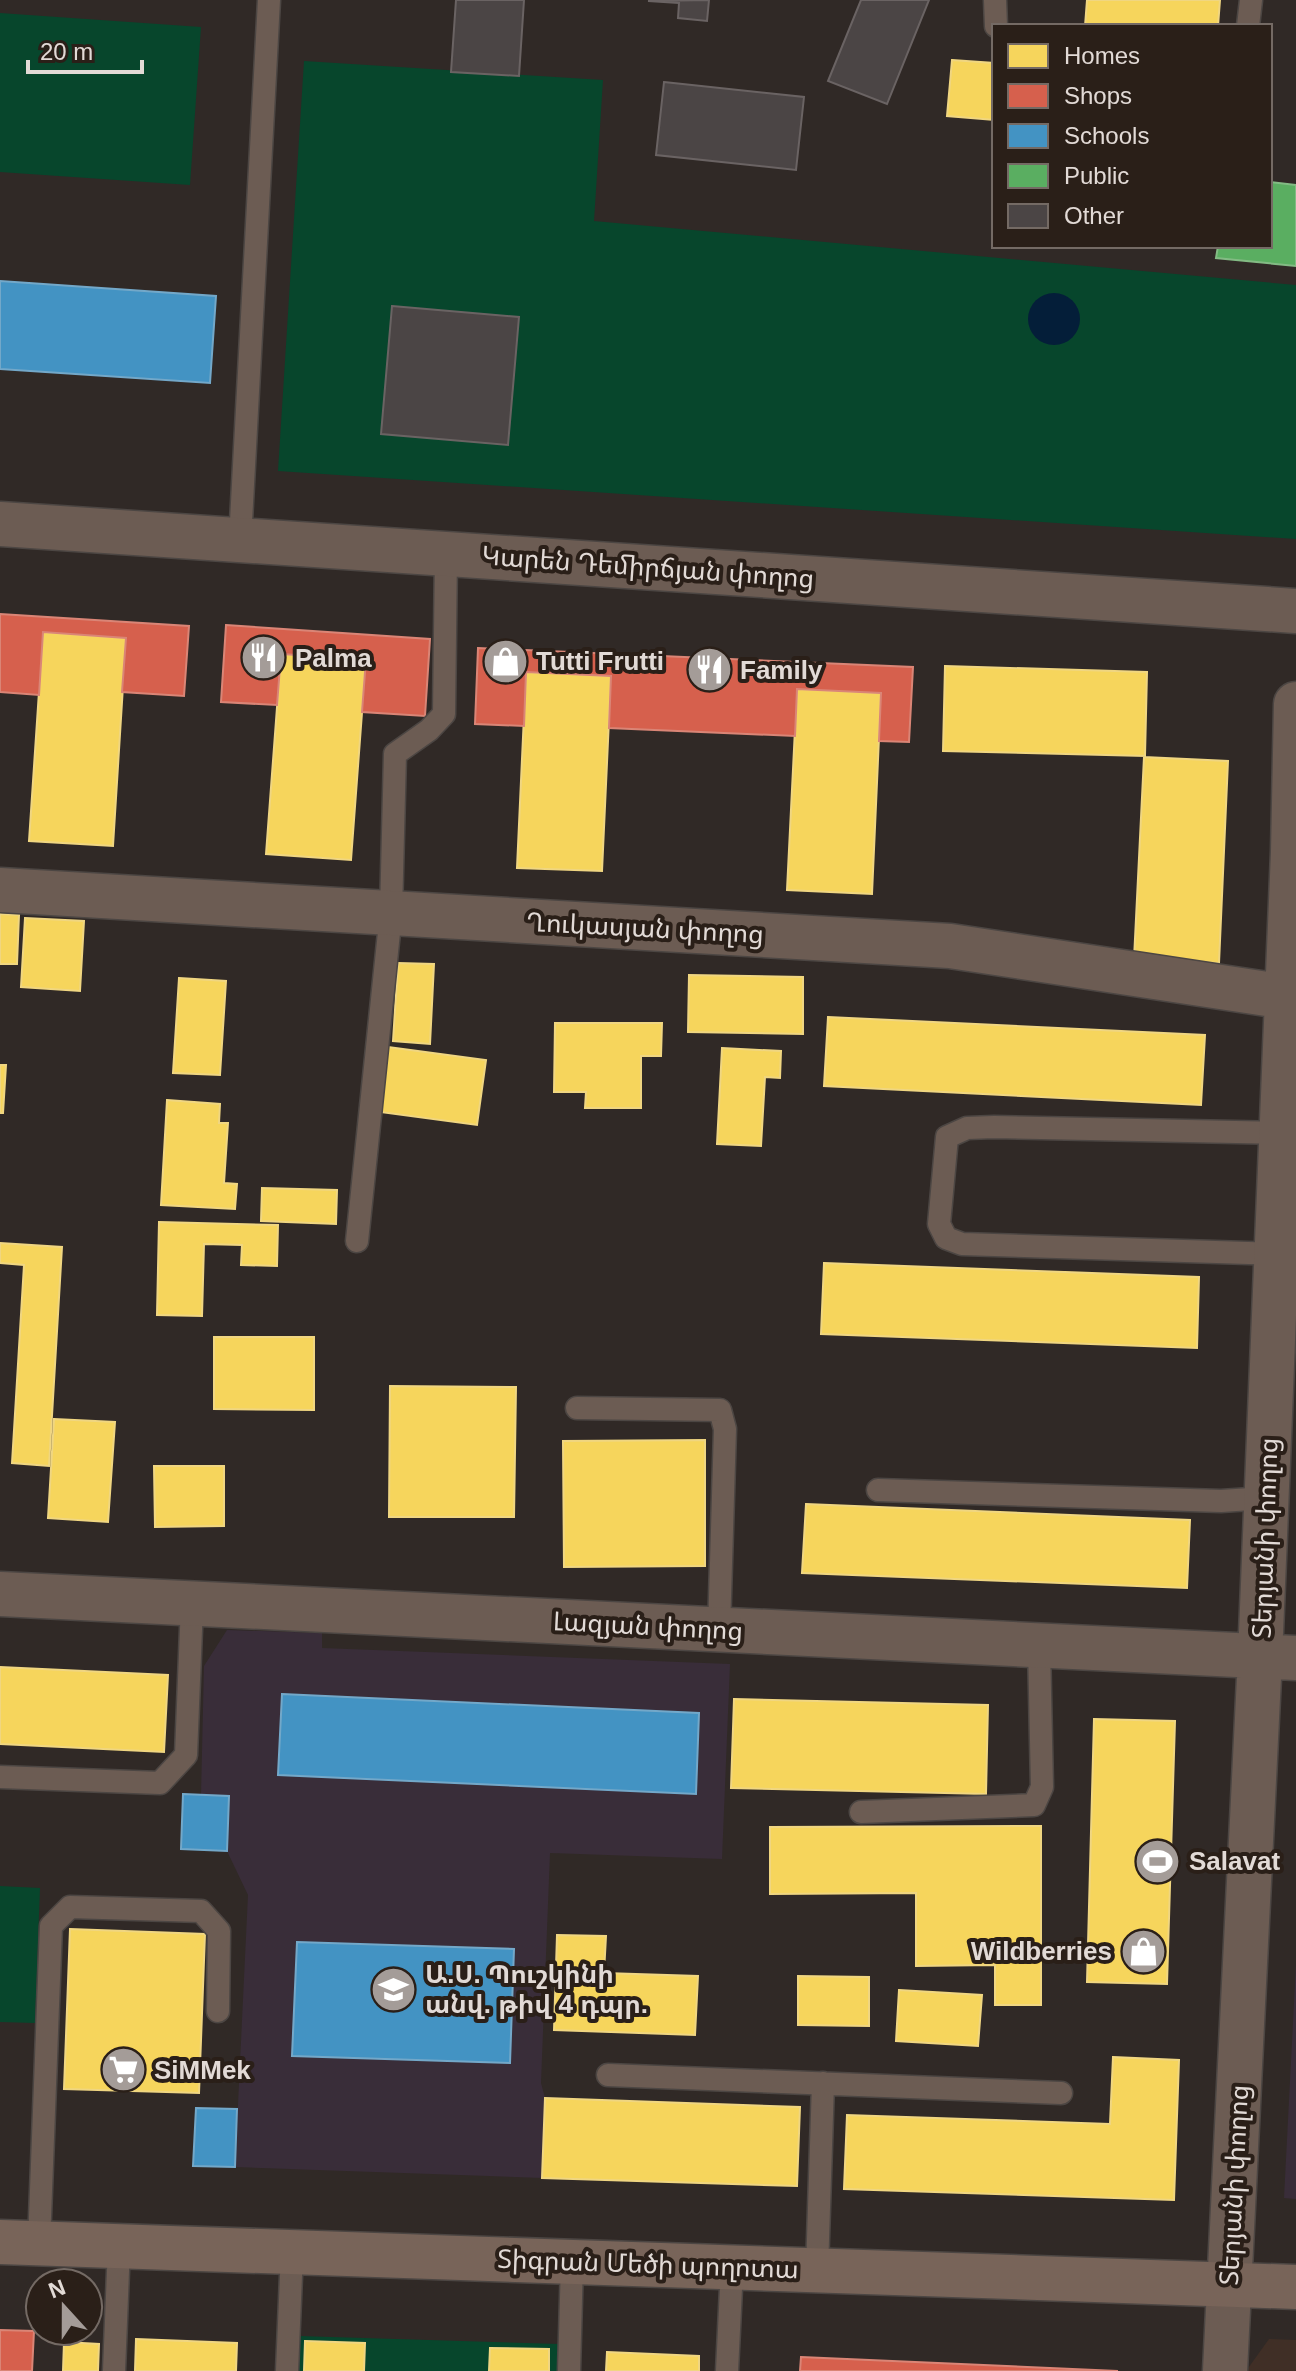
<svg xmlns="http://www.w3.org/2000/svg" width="1296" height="2371" font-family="Arial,'Noto Sans Armenian',sans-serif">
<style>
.built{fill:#402f26}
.education{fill:#392d39}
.green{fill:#07462c}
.water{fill:#041e39}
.homes{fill:#f6d55c;stroke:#f0d681;stroke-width:2}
.shops{fill:#d6604d;stroke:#da8576;stroke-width:2}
.schools{fill:#4393c3;stroke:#73a8c9;stroke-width:2}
.public{fill:#5aae61;stroke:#83bb84;stroke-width:2}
.building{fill:#4b4545;stroke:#6a6363;stroke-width:2}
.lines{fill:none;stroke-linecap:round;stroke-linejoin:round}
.service-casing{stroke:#4c4643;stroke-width:25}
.minor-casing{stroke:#4c4643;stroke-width:47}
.tertiary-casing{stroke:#4c4643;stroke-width:47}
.primary-casing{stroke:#4c4643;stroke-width:47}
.service{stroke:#6c5c53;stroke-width:22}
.minor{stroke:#6c5c53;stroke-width:44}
.tertiary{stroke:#6c5c53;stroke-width:44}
.primary{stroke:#786459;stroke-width:44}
.labels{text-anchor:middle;stroke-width:8;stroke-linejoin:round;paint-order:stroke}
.street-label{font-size:26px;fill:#e2dad6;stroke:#2a1f18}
.poi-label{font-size:26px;font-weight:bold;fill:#e2dad6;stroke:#2a1f18;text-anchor:start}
</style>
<rect width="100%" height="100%" fill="#302926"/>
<path class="built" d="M 1269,2339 L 1296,2340 L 1296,2371 L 1246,2371 Z"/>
<path class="education" d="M 227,1630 L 322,1633 L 322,1648 L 730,1664 L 722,1859 L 550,1853 L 541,2083 L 545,2098 L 542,2178 L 235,2167 L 248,1895 L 227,1851 L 229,1796 L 201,1795 L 204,1666 Z
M 1296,1964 L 1296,2199 L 1284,2198 Z"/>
<path class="green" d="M 0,13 L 201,27 L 190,185 L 0,172 Z
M 304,61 L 603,80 L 594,221 L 1296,285 L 1296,539 L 278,471 Z
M 0,1886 L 40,1888 L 35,2023 L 0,2022 Z
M 299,2336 L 559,2344 L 558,2371 L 298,2371 Z"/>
<path class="water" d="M1028 319a26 26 0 1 1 52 0a26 26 0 1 1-52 0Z"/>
<path class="homes" d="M 1087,0 L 1220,0 L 1218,26 L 1085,26 Z
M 952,60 L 994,63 L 994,120 L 947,116 Z
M 43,632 L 126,638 L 113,846 L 29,841 Z
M 281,654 L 366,659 L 351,860 L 266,854 Z
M 945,666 L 1147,672 L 1145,756 L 943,751 Z
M 526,672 L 611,676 L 602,871 L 517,868 Z
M 797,689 L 881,693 L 872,894 L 787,890 Z
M 1144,757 L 1228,761 L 1219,963 L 1134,959 Z
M 0,914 L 19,915 L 17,964 L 0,964 Z
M 25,918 L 84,921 L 80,991 L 21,987 Z
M 398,963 L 434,964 L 430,1044 L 393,1041 Z
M 689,975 L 803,977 L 803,1034 L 688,1032 Z
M 179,978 L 226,981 L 220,1075 L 173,1073 Z
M 828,1017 L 1205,1035 L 1201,1105 L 824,1086 Z
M 555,1023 L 662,1023 L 661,1056 L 641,1056 L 641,1108 L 585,1108 L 586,1092 L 554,1092 Z
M 388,1047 L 486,1060 L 477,1125 L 380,1112 Z
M 722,1048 L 781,1051 L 780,1078 L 765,1077 L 761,1146 L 717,1144 Z
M 0,1065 L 6,1065 L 3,1113 L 0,1113 Z
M 167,1100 L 220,1104 L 219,1123 L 228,1123 L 224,1183 L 237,1184 L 235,1209 L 161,1205 Z
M 262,1188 L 337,1190 L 336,1224 L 261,1221 Z
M 159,1222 L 278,1225 L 277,1266 L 241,1265 L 242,1245 L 204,1244 L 202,1316 L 157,1315 Z
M 0,1243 L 62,1247 L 49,1466 L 12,1463 L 24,1265 L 0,1263 Z
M 824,1263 L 1199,1277 L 1197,1348 L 821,1334 Z
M 214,1337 L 314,1337 L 314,1410 L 214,1409 Z
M 390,1386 L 516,1387 L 514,1517 L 389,1517 Z
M 54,1419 L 115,1422 L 108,1522 L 48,1518 Z
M 705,1440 L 705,1566 L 564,1567 L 563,1441 Z
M 154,1466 L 224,1466 L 224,1526 L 155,1527 Z
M 806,1504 L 1190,1520 L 1187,1588 L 802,1573 Z
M 0,1667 L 168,1675 L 164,1752 L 0,1744 Z
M 734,1699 L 988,1705 L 986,1794 L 731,1788 Z
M 1094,1719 L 1175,1721 L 1167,1984 L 1087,1982 Z
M 1041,1826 L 1041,2005 L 995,2005 L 995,1965 L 916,1966 L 916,1893 L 770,1894 L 770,1827 Z
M 70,1929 L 205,1934 L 199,2093 L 64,2089 Z
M 557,1935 L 606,1936 L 604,1973 L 698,1976 L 695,2035 L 554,2030 Z
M 798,1976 L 869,1977 L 869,2026 L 798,2025 Z
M 899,1990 L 982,1995 L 978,2046 L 896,2041 Z
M 1113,2057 L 1179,2060 L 1174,2200 L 844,2189 L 847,2115 L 1110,2124 Z
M 545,2098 L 800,2107 L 797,2186 L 542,2178 Z
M 136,2339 L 237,2343 L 236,2371 L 135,2371 Z
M 305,2341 L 365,2343 L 364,2371 L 304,2371 Z
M 64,2342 L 99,2344 L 98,2371 L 63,2371 Z
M 490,2348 L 549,2349 L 549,2371 L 489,2371 Z
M 607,2352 L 699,2356 L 699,2371 L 606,2371 Z"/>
<path class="shops" d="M 0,614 L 189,626 L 184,696 L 122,692 L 126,638 L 43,632 L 39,695 L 0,692 Z
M 226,625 L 430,639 L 425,716 L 362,712 L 366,659 L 281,654 L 277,705 L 221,702 Z
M 478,648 L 913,667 L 909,742 L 879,741 L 881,693 L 797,689 L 795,736 L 609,728 L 611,676 L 526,672 L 524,726 L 475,724 Z
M 0,2330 L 34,2331 L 32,2371 L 0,2371 Z
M 801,2357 L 1118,2371 L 800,2371 Z"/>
<path class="schools" d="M 0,281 L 216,296 L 210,383 L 0,369 Z
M 282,1694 L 699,1713 L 696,1794 L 278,1775 Z
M 183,1794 L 229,1796 L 227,1851 L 181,1849 Z
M 297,1942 L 514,1949 L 510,2063 L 292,2056 Z
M 196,2108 L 237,2109 L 235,2167 L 193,2166 Z"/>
<path class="public" d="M 1270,182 L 1296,185 L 1296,266 L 1216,258 L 1218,246 L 1270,246 Z"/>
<path class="building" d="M 456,0 L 524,0 L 519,76 L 451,72 Z
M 709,0 L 707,21 L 678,18 L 679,3 L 648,1 Z
M 861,0 L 929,0 L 887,104 L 828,81 Z
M 664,82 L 804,97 L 796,170 L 656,155 Z
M 392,306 L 519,317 L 508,445 L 381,434 Z"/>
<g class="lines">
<defs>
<path id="service" d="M 995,0 L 996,26
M 1248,26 L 1251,0
M 240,540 L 269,0
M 357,1241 L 391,913 L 395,754 L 429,730 L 444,714 L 446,554
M 1277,1254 L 962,1244 L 946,1238 L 939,1224 L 947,1137 L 967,1128 L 994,1127 L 1282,1133
M 577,1408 L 720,1410 L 725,1429 L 719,1630
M 878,1490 L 1221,1501 L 1266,1498
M 0,1777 L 160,1783 L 186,1755 L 192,1604
M 861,1812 L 1034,1805 L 1042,1787 L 1039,1646
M 608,2075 L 1061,2093
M 39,2243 L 51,1926 L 70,1907 L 201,1911 L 219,1931 L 218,2011
M 817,2270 L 823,2083
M 114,2371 L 119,2246
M 287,2371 L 292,2252
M 569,2371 L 572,2262
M 727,2371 L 732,2267"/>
<path id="minor" d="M 0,890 L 950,946 L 1287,997
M 0,1594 L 1296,1658
M 1225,2371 L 1260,1657 L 1293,852 L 1296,704"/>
<path id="tertiary" d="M 0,524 L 1296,611"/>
<path id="primary" d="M 0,2242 L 1296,2287"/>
</defs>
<use href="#service" class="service-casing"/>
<use href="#minor" class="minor-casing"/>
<use href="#tertiary" class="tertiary-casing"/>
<use href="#primary" class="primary-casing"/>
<use href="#service" class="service"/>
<use href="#minor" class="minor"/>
<use href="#tertiary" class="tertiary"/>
<use href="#primary" class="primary"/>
</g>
<defs>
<symbol id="restaurant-disc" viewBox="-11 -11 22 22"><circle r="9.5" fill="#a49c98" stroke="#2a1f18"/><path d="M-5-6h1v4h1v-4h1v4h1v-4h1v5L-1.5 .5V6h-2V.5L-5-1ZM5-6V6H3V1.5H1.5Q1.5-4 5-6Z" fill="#fff"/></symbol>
<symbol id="shop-disc" viewBox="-11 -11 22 22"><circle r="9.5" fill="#a49c98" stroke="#2a1f18"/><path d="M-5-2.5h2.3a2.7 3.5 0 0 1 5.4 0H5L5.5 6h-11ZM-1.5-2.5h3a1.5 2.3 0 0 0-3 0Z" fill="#fff"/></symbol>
<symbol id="stadium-disc" viewBox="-11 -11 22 22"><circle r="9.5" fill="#a49c98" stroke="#2a1f18"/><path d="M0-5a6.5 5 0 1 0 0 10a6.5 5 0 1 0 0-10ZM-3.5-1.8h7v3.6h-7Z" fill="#fff"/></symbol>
<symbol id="school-disc" viewBox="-11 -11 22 22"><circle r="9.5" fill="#a49c98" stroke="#2a1f18"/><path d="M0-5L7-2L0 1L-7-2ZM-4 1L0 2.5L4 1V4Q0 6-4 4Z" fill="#fff"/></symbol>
<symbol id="supermarket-disc" viewBox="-11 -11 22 22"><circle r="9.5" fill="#a49c98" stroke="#2a1f18"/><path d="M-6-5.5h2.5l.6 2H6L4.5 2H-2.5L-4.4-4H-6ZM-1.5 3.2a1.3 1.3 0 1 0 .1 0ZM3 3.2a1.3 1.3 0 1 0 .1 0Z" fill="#fff"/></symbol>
</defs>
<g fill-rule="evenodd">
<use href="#restaurant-disc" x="238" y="632" width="51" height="51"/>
<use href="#shop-disc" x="480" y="636" width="51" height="51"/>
<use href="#restaurant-disc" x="684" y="644" width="51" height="51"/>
<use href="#stadium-disc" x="1132" y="1836" width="51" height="51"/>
<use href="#shop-disc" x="1118" y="1926" width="51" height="51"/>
<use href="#school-disc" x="368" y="1964" width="51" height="51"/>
<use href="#supermarket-disc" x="98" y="2044" width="51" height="51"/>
</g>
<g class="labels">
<g class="street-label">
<text transform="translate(648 567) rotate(4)" y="9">Կարեն Դեմիրճյան փողոց</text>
<text transform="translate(645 928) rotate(3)" y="9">Ղուկասյան փողոց</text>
<text transform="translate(1265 1538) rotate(-88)" y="9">Տերյանի փողոց</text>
<text transform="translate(648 1626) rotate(3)" y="9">Լազյան փողոց</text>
<text transform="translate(1234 2185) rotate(-87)" y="9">Տերյանի փողոց</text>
<text transform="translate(648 2264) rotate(2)" y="9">Տիգրան Մեծի պողոտա</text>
</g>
<g class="poi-label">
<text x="295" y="667">Palma</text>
<text x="536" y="670">Tutti Frutti</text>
<text x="740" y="679">Family</text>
<text x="1189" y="1870">Salavat</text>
<text x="1112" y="1960" text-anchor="end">Wildberries</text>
<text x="425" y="1983">Ա.Ս. Պուշկինի<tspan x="425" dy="30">անվ. թիվ 4 դպր.</tspan></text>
<text x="154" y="2079">SiMMek</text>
</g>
</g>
<rect x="992" y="24" width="280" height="224" fill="#2a1f18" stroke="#746a64" stroke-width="2"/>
<rect x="1008" y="44" width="40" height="24" fill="#f6d55c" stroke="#746a64" stroke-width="2"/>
<text x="1064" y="64" font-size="24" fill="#e2dad6">Homes</text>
<rect x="1008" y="84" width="40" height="24" fill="#d6604d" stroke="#746a64" stroke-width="2"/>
<text x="1064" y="104" font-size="24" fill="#e2dad6">Shops</text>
<rect x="1008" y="124" width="40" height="24" fill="#4393c3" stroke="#746a64" stroke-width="2"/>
<text x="1064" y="144" font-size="24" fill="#e2dad6">Schools</text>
<rect x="1008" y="164" width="40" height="24" fill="#5aae61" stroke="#746a64" stroke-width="2"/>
<text x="1064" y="184" font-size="24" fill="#e2dad6">Public</text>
<rect x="1008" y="204" width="40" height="24" fill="#4b4545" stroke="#746a64" stroke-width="2"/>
<text x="1064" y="224" font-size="24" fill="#e2dad6">Other</text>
<g transform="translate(64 2307) rotate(339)"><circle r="38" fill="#2a1f18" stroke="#746a64" stroke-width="2"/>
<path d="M0-6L14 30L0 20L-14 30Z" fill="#a49c98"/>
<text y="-12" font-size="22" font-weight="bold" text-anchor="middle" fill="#e2dad6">N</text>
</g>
<path d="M28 60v12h114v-12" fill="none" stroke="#e2dad6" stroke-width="4"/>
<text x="40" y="60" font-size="24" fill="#e2dad6" stroke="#2a1f18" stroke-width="6" paint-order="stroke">20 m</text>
</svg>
